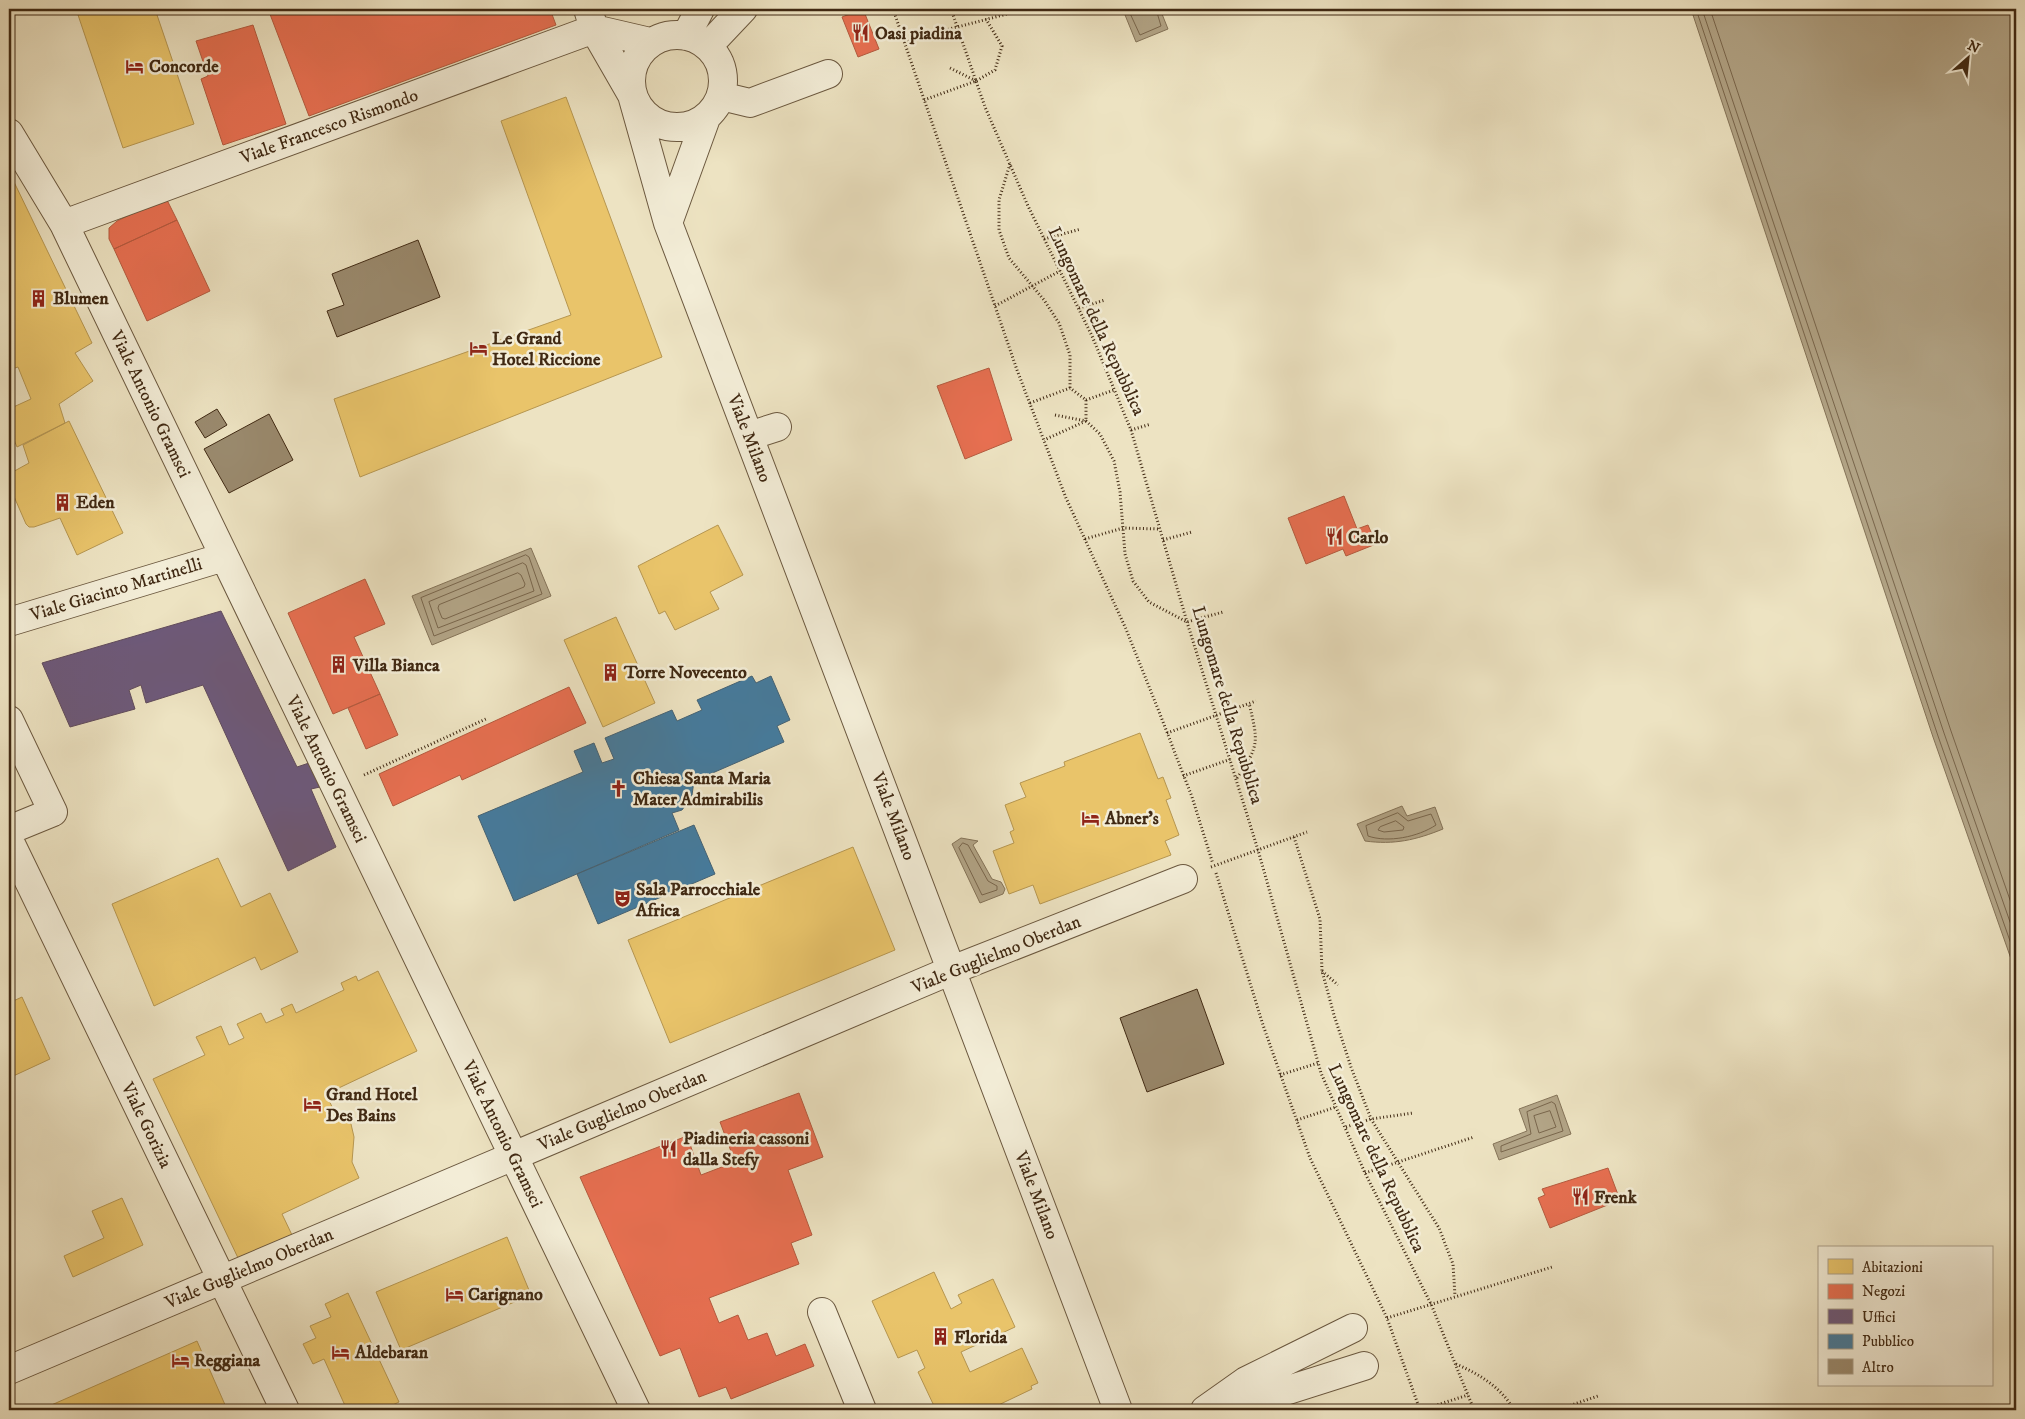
<svg xmlns="http://www.w3.org/2000/svg" width="2025" height="1419" font-family="'IM FELL DW Pica',serif">
<style>
.water{fill:#b2a486;stroke:#847358}
.homes{fill:#e9c46a;stroke:#b69650}
.shops{fill:#e76f51;stroke:#b55a3e}
.offices{fill:#6d597a;stroke:#604b5b}
.public{fill:#457b9d;stroke:#446274}
.lines{fill:none;stroke-linecap:round;stroke-linejoin:round}
.shore{stroke:#79664c;stroke-width:1}
.building{fill:#9a8a6e;stroke:#402913}
.minor-casing{stroke:#6b583f;stroke-width:30}
.path{stroke:#402913;stroke-width:3;stroke-dasharray:1 2.5;stroke-linecap:butt}
.minor{stroke:#f3edd7;stroke-width:28}
.labels{text-anchor:middle;stroke-width:5;stroke-linejoin:round;paint-order:stroke}
.poi-label{font-size:18px;font-weight:bold;fill:#402913;stroke:#f3edd7;text-anchor:start}
.street-label{font-size:18px;fill:#402913;stroke:#f3edd7}
</style>
<rect width="100%" height="100%" fill="#ede3c2"/>
<filter id="stains"><feTurbulence type="fractalNoise" baseFrequency=".004" numOctaves="4"/><feColorMatrix values="0 0 0 0 .2 0 0 0 0 .09 0 0 0 0 .02 0 0 0 .5 -.17"/></filter>
<radialGradient id="worn" r=".72"><stop offset=".6" stop-color="#630" stop-opacity="0"/><stop offset="1" stop-color="#630" stop-opacity=".3"/></radialGradient>
<path class="water" d="M 1160,9 L 1168,29 L 1136,42 L 1123,10 Z
M 1691,9 L 2016,9 L 2016,973 L 1933,737 Z
M 531,548 L 551,596 L 432,645 L 412,596 Z
M 1402,806 L 1407,816 L 1435,807 L 1443,829 C 1416,840 1394,845 1365,841 L 1357,824 Z
M 961,838 L 978,841 L 973,845 L 992,879 L 1001,882 L 1005,889 L 1003,894 L 980,903 L 952,844 Z
M 1557,1095 L 1571,1134 L 1499,1160 L 1493,1144 L 1527,1131 L 1519,1109 Z"/>
<path class="homes" d="M 76,9 L 155,9 L 194,124 L 123,148 Z
M 566,97 L 662,357 L 360,477 L 334,399 L 571,315 L 501,121 Z
M 14,182 L 92,343 L 75,353 L 93,381 L 59,404 L 65,423 L 17,447 L 9,428 L 9,409 L 31,399 L 18,367 L 9,370 L 9,184 Z
M 69,421 L 123,533 L 77,555 L 60,518 L 34,527 L 29,527 L 26,524 L 9,485 L 9,474 L 29,463 L 23,445 Z
M 718,525 L 743,575 L 710,592 L 719,609 L 675,630 L 665,611 L 659,614 L 638,566 Z
M 616,617 L 655,703 L 603,727 L 564,640 Z
M 1140,733 L 1158,779 L 1163,777 L 1171,798 L 1166,800 L 1179,835 L 1165,841 L 1171,855 L 1040,904 L 1033,885 L 1009,894 L 993,851 L 1014,843 L 1010,832 L 1014,830 L 1005,805 L 1026,797 L 1020,783 L 1065,766 L 1064,762 Z
M 853,847 L 895,950 L 670,1043 L 628,940 Z
M 218,858 L 241,907 L 270,893 L 298,952 L 261,970 L 255,957 L 154,1006 L 112,904 Z
M 378,971 L 417,1051 L 326,1094 L 334,1111 L 343,1114 L 351,1124 L 354,1137 L 352,1162 L 359,1178 L 282,1214 L 292,1235 L 239,1260 L 153,1079 L 205,1055 L 196,1037 L 221,1026 L 229,1045 L 244,1038 L 237,1024 L 261,1013 L 266,1023 L 284,1015 L 281,1009 L 292,1004 L 296,1013 L 344,990 L 341,983 L 356,976 L 358,981 Z
M 22,997 L 50,1059 L 9,1078 L 9,1003 Z
M 122,1198 L 143,1245 L 73,1277 L 64,1256 L 104,1238 L 92,1211 Z
M 507,1237 L 531,1295 L 401,1350 L 376,1292 Z
M 934,1272 L 951,1309 L 962,1303 L 958,1295 L 993,1279 L 1015,1327 L 961,1352 L 970,1372 L 1022,1348 L 1038,1383 L 1031,1386 L 1032,1389 L 988,1410 L 930,1410 L 935,1408 L 918,1372 L 925,1368 L 917,1350 L 898,1358 L 872,1301 Z
M 348,1293 L 399,1402 L 382,1410 L 347,1410 L 324,1359 L 313,1364 L 303,1344 L 316,1338 L 310,1326 L 331,1317 L 325,1304 Z
M 197,1341 L 226,1407 L 218,1410 L 215,1407 L 199,1410 L 197,1405 L 185,1410 L 40,1410 Z"/>
<path class="shops" d="M 268,9 L 550,9 L 556,25 L 309,116 Z
M 863,9 L 879,49 L 858,57 L 842,17 Z
M 253,25 L 286,124 L 223,145 L 201,79 L 208,76 L 196,41 Z
M 166,198 L 177,220 L 114,249 L 109,239 L 109,228 L 117,221 Z
M 177,220 L 210,291 L 147,321 L 114,249 Z
M 989,368 L 1012,440 L 965,459 L 937,386 Z
M 1344,496 L 1357,529 L 1368,525 L 1376,544 L 1346,556 L 1343,549 L 1306,564 L 1288,518 Z
M 365,579 L 385,624 L 354,637 L 380,694 L 333,714 L 288,613 Z
M 569,687 L 586,723 L 462,780 L 460,775 L 393,806 L 379,774 Z
M 380,694 L 398,735 L 366,749 L 348,708 Z
M 799,1093 L 823,1157 L 788,1170 L 812,1235 L 791,1243 L 799,1264 L 709,1298 L 719,1323 L 738,1315 L 748,1340 L 767,1333 L 776,1356 L 805,1344 L 814,1366 L 731,1399 L 726,1387 L 699,1397 L 680,1348 L 660,1356 L 580,1177 L 687,1136 L 701,1175 L 735,1162 L 720,1122 Z
M 1608,1168 L 1620,1200 L 1550,1228 L 1538,1198 L 1545,1195 L 1542,1189 Z"/>
<path class="offices" d="M 221,611 L 297,767 L 309,763 L 320,787 L 311,789 L 336,847 L 288,871 L 203,685 L 146,703 L 141,685 L 129,690 L 135,709 L 70,727 L 42,663 Z"/>
<path class="public" d="M 752,676 L 756,683 L 771,676 L 790,720 L 777,726 L 784,742 L 694,781 L 692,795 L 687,803 L 682,810 L 672,813 L 679,830 L 514,901 L 478,816 L 583,772 L 574,751 L 594,743 L 602,763 L 614,759 L 605,738 L 672,710 L 677,721 L 702,710 L 697,700 Z
M 694,825 L 715,874 L 598,924 L 577,874 Z"/>
<g class="lines">
<path class="shore" d="M 1128,9 L 1140,35 L 1161,26 L 1156,9
M 1696,9 L 1938,736 L 2016,958
M 1702,9 L 1944,733 L 2016,939
M 1710,9 L 1951,731 L 2016,917
M 526,555 L 529,557 L 542,594 L 434,636 L 421,598 Z
M 523,563 L 526,565 L 534,591 L 438,628 L 429,602 Z
M 518,573 L 521,575 L 525,584 L 524,587 L 445,619 L 442,618 L 438,608 L 439,605 Z
M 1398,813 L 1408,821 L 1431,814 L 1436,825 C 1418,837 1388,843 1368,836 L 1366,826 Z
M 1396,821 L 1404,827 L 1403,830 L 1384,832 L 1378,830 L 1380,827 Z
M 963,843 L 968,845 L 988,881 L 997,886 L 997,890 L 982,895 L 959,848 Z
M 1552,1102 L 1555,1104 L 1563,1131 L 1501,1152 L 1501,1146 L 1531,1134 L 1527,1112 Z
M 1550,1111 L 1556,1127 L 1539,1133 L 1534,1116 Z"/>
</g>
<path class="building" d="M 418,240 L 440,297 L 337,337 L 327,311 L 344,305 L 332,274 Z
M 217,409 L 227,425 L 205,438 L 195,422 Z
M 269,414 L 293,460 L 229,493 L 204,449 Z
M 1197,989 L 1224,1064 L 1147,1092 L 1120,1018 Z"/>
<g class="lines">
<defs>
<path id="minor" d="M 588,9 L 594,29 L 632,95 L 668,223 L 1118,1410
M 594,29 L 650,42
M631 81a46 46 0 1 1 92 0a46 46 0 1 1-92 0Z
M 686,36 L 700,9
M 708,46 L 743,9
M 721,96 L 750,103 L 828,74
M 9,133 L 64,224 L 636,1410
M 668,223 L 706,118
M 64,224 L 594,29
M 749,436 L 777,427
M 9,622 L 224,557
M 9,720 L 53,812 L 9,830
M 9,840 L 285,1410
M 822,1312 L 862,1410
M 9,1370 L 952,970 L 1183,879
M 1205,1410 L 1246,1381 L 1353,1328
M 1225,1410 L 1364,1366"/>
</defs>
<use href="#minor" class="minor-casing"/>
<path class="path" d="M 893,9 L 1017,370 L 1066,498 L 1126,629 L 1158,709 L 1192,797 L 1213,864
M 951,9 L 985,107 L 1028,206 L 1092,336 L 1131,430 L 1187,622 L 1258,850 L 1321,1073 L 1365,1173 L 1431,1304 L 1474,1410
M 904,41 L 1007,14
M 950,68 L 976,81
M 924,100 L 976,81 L 995,70 L 1002,46 L 986,19
M 1010,164 L 999,200 L 999,230 L 1009,258 L 1044,300 L 1059,323 L 1070,355 L 1070,388
M 1044,239 L 1081,229
M 995,306 L 1060,271
M 1079,308 L 1105,300
M 1086,400 L 1114,390
M 1030,403 L 1070,388 L 1086,400 L 1086,421 L 1044,440
M 1055,415 L 1086,421 L 1100,434 L 1114,461 L 1120,492 L 1125,554 L 1133,581 L 1149,602 L 1187,622 L 1223,612
M 1131,430 L 1151,424
M 1085,539 L 1123,528 L 1160,529
M 1163,540 L 1192,532
M 1167,733 L 1256,701
M 364,775 L 488,718
M 1183,776 L 1231,759
M 1237,778 C 1260,745 1258,741 1249,703
M 1294,837 L 1320,919 L 1322,971 L 1334,1015 L 1351,1067 L 1371,1119 L 1439,1228 L 1453,1264 L 1455,1296
M 1211,867 L 1307,832
M 1216,873 L 1263,1025 L 1310,1158 L 1387,1318 L 1420,1410
M 1322,971 L 1338,985
M 1280,1075 L 1318,1063
M 1297,1120 L 1336,1107
M 1346,1127 L 1371,1119 L 1413,1113
M 1365,1173 L 1474,1137
M 1387,1318 L 1552,1267
M 1456,1364 C 1479,1374 1501,1387 1514,1410
M 1421,1410 L 1468,1395
M 1557,1410 L 1598,1396"/>
<use href="#minor" class="minor"/>
</g>
<defs>
<symbol id="restaurant-bare" viewBox="-9 -9 18 18"><path d="M-5-6h1v4h1v-4h1v4h1v-4h1v5L-1.5 .5V6h-2V.5L-5-1ZM5-6V6H3V1.5H1.5Q1.5-4 5-6Z" fill="#8f2418" stroke="#f3edd7" stroke-width="2.5" paint-order="stroke"/></symbol>
<symbol id="hotel-bare" viewBox="-9 -9 18 18"><path d="M-6-4.5h1.5V1H6V5H4.5V3h-9V5H-6ZM-4 0a1.8 1.8 0 1 1 3.6 0ZM.5 0V-2.5h3Q6-2.5 6 0Z" fill="#8f2418" stroke="#f3edd7" stroke-width="2.5" paint-order="stroke"/></symbol>
<symbol id="building-bare" viewBox="-9 -9 18 18"><path d="M-4-6H4V6H1V3H-1V6H-4ZM-2.5-4.3h1.7v1.8h-1.7ZM.8-4.3h1.7v1.8H.8ZM-2.5-1h1.7V.8h-1.7ZM.8-1h1.7V.8H.8Z" fill="#8f2418" stroke="#f3edd7" stroke-width="2.5" paint-order="stroke"/></symbol>
<symbol id="church-bare" viewBox="-9 -9 18 18"><path d="M-1.2-6h2.4v3.5h3.3v2.4h-3.3V6h-2.4V-.1h-3.3v-2.4h3.3Z" fill="#8f2418" stroke="#f3edd7" stroke-width="2.5" paint-order="stroke"/></symbol>
<symbol id="theatre-bare" viewBox="-9 -9 18 18"><path d="M-5-5.5Q0-4 5-5.5V0Q5 5 0 6Q-5 5-5 0ZM-3.3-2.5H-1v1.5H-3.3ZM1-2.5H3.3v1.5H1ZM-2.8 1Q0 5.5 2.8 1Z" fill="#8f2418" stroke="#f3edd7" stroke-width="2.5" paint-order="stroke"/></symbol>
</defs>
<g fill-rule="evenodd">
<use href="#restaurant-bare" x="848" y="20" width="25" height="25"/>
<use href="#hotel-bare" x="122" y="54" width="25" height="25"/>
<use href="#building-bare" x="26" y="286" width="25" height="25"/>
<use href="#hotel-bare" x="466" y="336" width="25" height="25"/>
<use href="#building-bare" x="50" y="490" width="25" height="25"/>
<use href="#restaurant-bare" x="1322" y="524" width="25" height="25"/>
<use href="#building-bare" x="326" y="652" width="25" height="25"/>
<use href="#building-bare" x="598" y="660" width="25" height="25"/>
<use href="#church-bare" x="606" y="776" width="25" height="25"/>
<use href="#hotel-bare" x="1078" y="806" width="25" height="25"/>
<use href="#theatre-bare" x="610" y="886" width="25" height="25"/>
<use href="#hotel-bare" x="300" y="1092" width="25" height="25"/>
<use href="#restaurant-bare" x="656" y="1136" width="25" height="25"/>
<use href="#restaurant-bare" x="1568" y="1184" width="25" height="25"/>
<use href="#hotel-bare" x="442" y="1282" width="25" height="25"/>
<use href="#building-bare" x="928" y="1324" width="25" height="25"/>
<use href="#hotel-bare" x="328" y="1340" width="25" height="25"/>
<use href="#hotel-bare" x="168" y="1348" width="25" height="25"/>
</g>
<g class="labels">
<g class="poi-label">
<text x="875" y="39">Oasi piadina</text>
<text x="149" y="72">Concorde</text>
<text x="53" y="304">Blumen</text>
<text x="492" y="344">Le Grand<tspan x="492" dy="21">Hotel Riccione</tspan></text>
<text x="76" y="508">Eden</text>
<text x="1348" y="543">Carlo</text>
<text x="353" y="671">Villa Bianca</text>
<text x="624" y="678">Torre Novecento</text>
<text x="633" y="784">Chiesa Santa Maria<tspan x="633" dy="21">Mater Admirabilis</tspan></text>
<text x="1105" y="824">Abner's</text>
<text x="636" y="895">Sala Parrocchiale<tspan x="636" dy="21">Africa</tspan></text>
<text x="326" y="1100">Grand Hotel<tspan x="326" dy="21">Des Bains</tspan></text>
<text x="683" y="1144">Piadineria cassoni<tspan x="683" dy="21">dalla Stefy</tspan></text>
<text x="1594" y="1203">Frenk</text>
<text x="468" y="1300">Carignano</text>
<text x="954" y="1343">Florida</text>
<text x="355" y="1358">Aldebaran</text>
<text x="194" y="1366">Reggiana</text>
</g>
<g class="street-label">
<text transform="translate(329 126) rotate(-20)" y="6">Viale Francesco Rismondo</text>
<text transform="translate(1097 321) rotate(65)" y="6">Lungomare della Repubblica</text>
<text transform="translate(151 404) rotate(64)" y="6">Viale Antonio Gramsci</text>
<text transform="translate(750 438) rotate(69)" y="6">Viale Milano</text>
<text transform="translate(116 589) rotate(-17)" y="6">Viale Giacinto Martinelli</text>
<text transform="translate(1228 705) rotate(73)" y="6">Lungomare della Repubblica</text>
<text transform="translate(327 769) rotate(64)" y="6">Viale Antonio Gramsci</text>
<text transform="translate(894 816) rotate(69)" y="6">Viale Milano</text>
<text transform="translate(996 954) rotate(-22)" y="6">Viale Guglielmo Oberdan</text>
<text transform="translate(622 1110) rotate(-23)" y="6">Viale Guglielmo Oberdan</text>
<text transform="translate(147 1125) rotate(64)" y="6">Viale Gorizia</text>
<text transform="translate(503 1134) rotate(64)" y="6">Viale Antonio Gramsci</text>
<text transform="translate(1377 1158) rotate(65)" y="6">Lungomare della Repubblica</text>
<text transform="translate(1037 1195) rotate(69)" y="6">Viale Milano</text>
<text transform="translate(249 1268) rotate(-23)" y="6">Viale Guglielmo Oberdan</text>
</g>
</g>
<rect width="2025" height="1419" fill="none" stroke="#ede3c2" stroke-width="30"/>
<rect x="10" y="10" width="2005" height="1399" fill="none" stroke="#402913" stroke-width="2.5"/>
<rect x="15" y="15" width="1995" height="1389" fill="none" stroke="#402913"/>
<rect x="1818" y="1246" width="175" height="140" fill="#f3edd7" stroke="#ab9f89"/>
<rect x="1828" y="1259" width="25" height="15" fill="#e9c46a" stroke="#ab9f89"/>
<text x="1862" y="1272" font-size="15" fill="#402913">Abitazioni</text>
<rect x="1828" y="1284" width="25" height="15" fill="#e76f51" stroke="#ab9f89"/>
<text x="1862" y="1296" font-size="15" fill="#402913">Negozi</text>
<rect x="1828" y="1309" width="25" height="15" fill="#6d597a" stroke="#ab9f89"/>
<text x="1862" y="1322" font-size="15" fill="#402913">Uffici</text>
<rect x="1828" y="1334" width="25" height="15" fill="#457b9d" stroke="#ab9f89"/>
<text x="1862" y="1346" font-size="15" fill="#402913">Pubblico</text>
<rect x="1828" y="1359" width="25" height="15" fill="#9a8a6e" stroke="#ab9f89"/>
<text x="1862" y="1372" font-size="15" fill="#402913">Altro</text>
<g transform="translate(1968 58) rotate(27)" stroke="#f3edd7" stroke-width="4" paint-order="stroke">
<path d="M0-4L9 19L0 12L-9 19Z" fill="#402913"/>
<text y="-8" font-size="14" font-weight="bold" text-anchor="middle" fill="#402913">N</text>
</g>
<rect width="100%" height="100%" filter="url(#stains)"/>
<rect width="100%" height="100%" fill="url(#worn)"/>
</svg>
